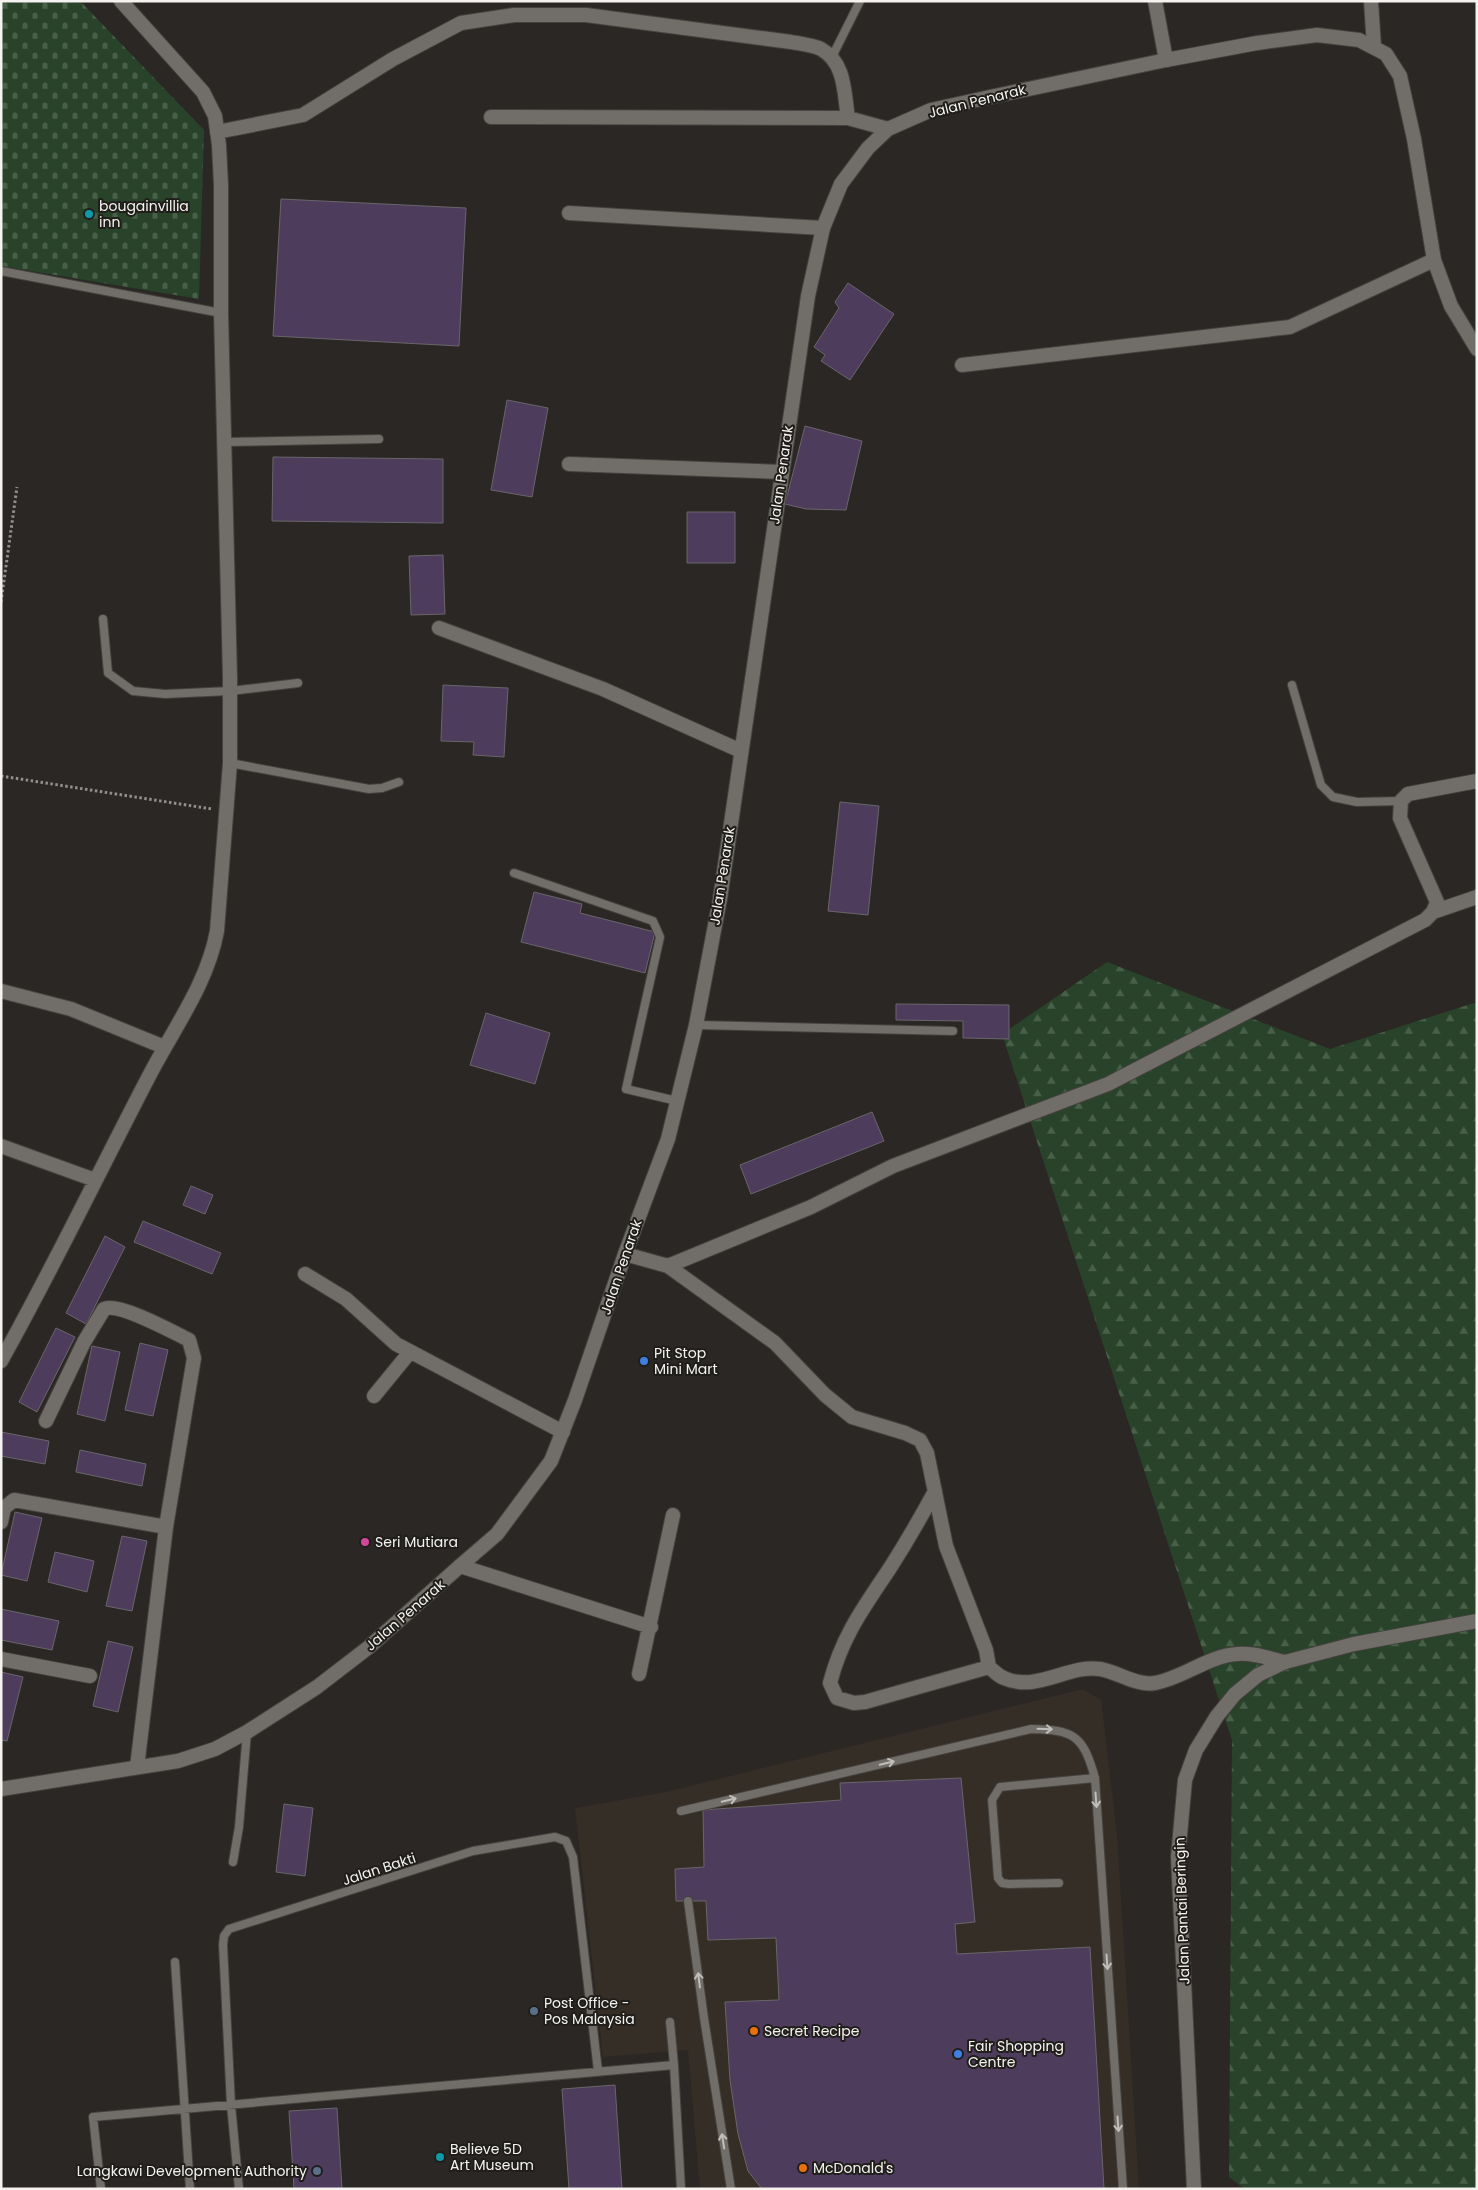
<svg xmlns="http://www.w3.org/2000/svg" width="1478" height="2190" font-family="Poppins,sans-serif">
<style>
.built{fill:#352e26}
.forest{fill:url(#forest-firs)}
.cemetery{fill:url(#cemetery-stones)}
.building{fill:#4e3c5c;stroke:#69666b}
.lines{fill:none;stroke-linecap:round;stroke-linejoin:round}
.service-casing{stroke:#44423f;stroke-width:10}
.minor-casing{stroke:#44423f;stroke-width:16}
.tertiary-casing{stroke:#44423f;stroke-width:16}
.path{stroke:#918f8c;stroke-width:3;stroke-dasharray:2.5 2.5;stroke-linecap:butt}
.service{stroke:#716e69;stroke-width:8}
.minor{stroke:#716e69;stroke-width:14}
.tertiary{stroke:#716e69;stroke-width:14}
.oneway{stroke:#c0beba}
.culture-dot{fill:#0f9aa8;stroke:#201e1a;stroke-width:2}
.shop-dot{fill:#3f7fe0;stroke:#201e1a;stroke-width:2}
.hotel-dot{fill:#d1479c;stroke:#201e1a;stroke-width:2}
.service-dot{fill:#5c6f8a;stroke:#201e1a;stroke-width:2}
.food-dot{fill:#e8710a;stroke:#201e1a;stroke-width:2}
.labels{text-anchor:middle;stroke-width:4;stroke-linejoin:round;paint-order:stroke}
.street-label{font-size:14px;fill:#f4f3f0;stroke:#201e1a}
.poi-label{font-size:14px;fill:#f4f3f0;stroke:#201e1a;text-anchor:start}
</style>
<defs>
<pattern id="forest-firs" width="22" height="20" patternUnits="userSpaceOnUse" patternTransform="scale(1.25)"><rect width="22" height="20" fill="#284329"/><path d="M5 1l3.5 6h-7zM16 11l3.5 6h-7z" fill="#485f48"/></pattern>
<pattern id="cemetery-stones" width="16" height="16" patternUnits="userSpaceOnUse" patternTransform="scale(1.25)"><rect width="16" height="16" fill="#284329"/><path d="M2 7V4a2 2 0 0 1 4 0v3zM10 15v-3a2 2 0 0 1 4 0v3z" fill="#485f48"/></pattern>
</defs>
<rect width="100%" height="100%" fill="#2a2724"/>
<path class="built" d="M 1083,1689 L 1101,1700 L 1117,1834 L 1139,2189 L 700,2189 L 688,2050 L 603,2057 L 575,1808 L 666,1792 Z"/>
<path class="forest" d="M 1107,962 L 1330,1049 L 1477,1002 L 1477,2189 L 1245,2189 L 1229,2177 L 1232,1740 L 1002,1034 Z"/>
<path class="cemetery" d="M 1,1 L 80,1 L 204,130 L 199,299 L 1,266 Z"/>
<path class="building" d="M 281,199 L 466,208 L 459,346 L 273,336 Z
M 848,283 L 894,314 L 850,380 L 821,361 L 825,355 L 814,347 L 839,308 L 835,302 Z
M 507,400 L 548,408 L 532,497 L 491,490 Z
M 805,426 L 862,441 L 846,510 L 806,509 L 785,504 Z
M 273,457 L 443,459 L 443,523 L 272,521 Z
M 687,512 L 735,512 L 735,563 L 687,563 Z
M 443,555 L 445,614 L 411,615 L 409,556 Z
M 443,685 L 508,688 L 504,757 L 473,755 L 474,742 L 441,741 Z
M 840,802 L 879,806 L 868,915 L 828,911 Z
M 534,892 L 582,904 L 580,913 L 655,932 L 645,973 L 521,942 Z
M 896,1004 L 1009,1005 L 1009,1039 L 963,1038 L 963,1021 L 896,1020 Z
M 486,1013 L 550,1033 L 535,1084 L 470,1065 Z
M 872,1112 L 884,1141 L 751,1194 L 740,1165 Z
M 191,1186 L 213,1195 L 205,1214 L 183,1205 Z
M 143,1221 L 221,1253 L 212,1274 L 134,1242 Z
M 105,1236 L 125,1247 L 86,1324 L 66,1313 Z
M 56,1328 L 75,1337 L 37,1412 L 19,1402 Z
M 140,1343 L 168,1350 L 153,1416 L 125,1410 Z
M 92,1346 L 120,1352 L 105,1421 L 77,1414 Z
M 1,1432 L 49,1441 L 45,1464 L 1,1456 Z
M 80,1450 L 146,1464 L 142,1486 L 76,1472 Z
M 15,1512 L 42,1518 L 27,1581 L 1,1575 Z
M 122,1536 L 147,1541 L 132,1611 L 106,1606 Z
M 55,1552 L 94,1561 L 87,1592 L 48,1582 Z
M 1,1609 L 59,1621 L 52,1650 L 1,1640 Z
M 108,1641 L 133,1647 L 118,1712 L 93,1706 Z
M 1,1672 L 23,1677 L 7,1741 L 1,1740 Z
M 961,1778 L 975,1922 L 955,1924 L 957,1954 L 1090,1947 L 1104,2189 L 762,2189 L 748,2171 L 738,2134 L 730,2080 L 725,2002 L 779,2000 L 776,1938 L 708,1940 L 706,1901 L 676,1901 L 675,1869 L 704,1867 L 703,1810 L 841,1800 L 840,1783 Z
M 284,1804 L 313,1808 L 305,1876 L 276,1872 Z
M 615,2085 L 622,2189 L 569,2189 L 562,2089 Z
M 337,2108 L 342,2189 L 294,2189 L 289,2111 Z"/>
<g class="lines">
<defs>
<path id="service" d="M 832,57 L 860,1
M 1,271 L 221,313
M 224,442 L 379,439
M 103,619 L 108,673 L 133,691 L 165,694 L 230,691 L 298,683
M 1292,685 L 1321,785 L 1333,797 L 1357,802 L 1401,801
M 230,763 L 369,789 L 382,788 L 399,782
M 514,873 L 653,921 L 660,937 L 626,1089 L 677,1101
M 696,1025 L 953,1031
M 681,1811 L 1031,1729 C 1074,1730 1083,1735 1095,1778 L 1123,2189
M 233,1862 L 239,1827 L 247,1732
M 1059,1883 L 1009,1884 L 1002,1883 L 998,1878 L 992,1800 L 1000,1787 L 1095,1778
M 688,1901 L 704,2018 L 731,2189
M 175,1962 L 190,2189
M 674,2065 L 681,2189
M 101,2189 L 93,2117 L 674,2065 L 670,2022
M 239,2189 L 231,2105 L 223,1945 L 224,1936 L 229,1929 L 473,1851 L 555,1837 L 566,1841 L 573,1857 L 598,2071"/>
<path id="minor" d="M 1155,1 L 1166,60
M 1371,1 L 1374,47
M 491,117 L 848,118 L 888,129
M 217,132 L 303,115 L 393,59 L 461,23 L 514,15 L 586,15 L 791,42 C 801,44 813,45 821,49 C 846,63 844,94 848,118
M 569,213 L 823,228
M 962,365 L 1290,327 L 1434,260
M 569,464 L 782,472
M 439,628 L 603,689 L 741,751
M 1433,912 L 1477,897
M 1,991 L 71,1009 L 164,1047
M 1,1146 L 95,1180
M 625,1254 L 668,1266 L 775,1343 L 825,1395 L 852,1417 L 905,1433 L 920,1440 L 927,1453 L 946,1546 L 986,1650 L 989,1667 C 993,1670 998,1676 1004,1678 C 1036,1693 1069,1664 1100,1669 C 1118,1672 1136,1686 1155,1683 C 1183,1678 1208,1656 1237,1654 C 1253,1652 1270,1659 1285,1662
M 668,1266 L 811,1207 L 893,1166 L 1108,1084 L 1425,920 L 1433,912 L 1437,902 L 1400,818 L 1401,801 L 1408,794 L 1477,781
M 305,1274 L 346,1299 L 396,1344 L 563,1432
M 1,1361 C 53,1268 99,1172 148,1078 C 173,1029 207,985 217,931 L 230,763 L 230,678 L 221,313 L 221,185 L 219,145 L 215,116 L 203,92 L 121,1
M 374,1396 L 410,1352
M 46,1421 L 84,1342 L 104,1309 C 118,1302 173,1332 189,1340 L 194,1358 L 166,1527 L 137,1767
M 935,1491 C 921,1517 906,1543 890,1568 C 864,1607 842,1636 830,1683 L 837,1698 L 854,1703 L 865,1702 L 989,1667
M 1,1522 L 4,1508 L 14,1500 L 166,1527
M 460,1566 L 651,1627
M 1,1659 L 90,1676
M 639,1674 L 673,1515"/>
<path id="tertiary" d="M 1,1789 L 178,1761 L 215,1749 L 247,1732 L 317,1687 L 369,1647 L 460,1566 L 497,1534 L 551,1461 L 575,1400 L 625,1254 L 668,1139 L 696,1025 L 720,899 L 808,296 L 823,228 L 841,184 L 868,148 L 888,129 L 931,110 L 990,97 L 1166,60 L 1257,43 L 1317,35 L 1359,40 L 1386,54 L 1400,76 L 1414,139 L 1434,260 L 1451,306 L 1477,349
M 1194,2189 L 1178,1857 L 1185,1780 L 1196,1750 L 1217,1716 L 1235,1694 L 1258,1675 L 1285,1662 L 1354,1644 L 1477,1621"/>
</defs>
<use href="#service" class="service-casing"/>
<use href="#minor" class="minor-casing"/>
<use href="#tertiary" class="tertiary-casing"/>
<path class="path" d="M 1,602 L 17,487
M 1,776 L 212,809"/>
<use href="#service" class="service"/>
<use href="#minor" class="minor"/>
<use href="#tertiary" class="tertiary"/>
</g>
<defs><path id="oneway-shaft" d="M-6 0H5M1.5-3L5.5 0L1.5 3" fill="none" stroke-width="1.6" stroke-linecap="round" stroke-linejoin="round" transform="scale(1.25)"/></defs>
<g class="oneway">
<use href="#oneway-shaft" transform="translate(1045 1729) rotate(2)"/>
<use href="#oneway-shaft" transform="translate(887 1763) rotate(-13)"/>
<use href="#oneway-shaft" transform="translate(729 1800) rotate(-13)"/>
<use href="#oneway-shaft" transform="translate(1096 1800) rotate(86)"/>
<use href="#oneway-shaft" transform="translate(1107 1962) rotate(86)"/>
<use href="#oneway-shaft" transform="translate(699 1980) rotate(-97)"/>
<use href="#oneway-shaft" transform="translate(1118 2124) rotate(86)"/>
<use href="#oneway-shaft" transform="translate(723 2141) rotate(-99)"/>
</g>
<g class="culture-dot">
<circle cx="89" cy="214" r="5"/>
<circle cx="440" cy="2157" r="5"/>
</g>
<g class="shop-dot">
<circle cx="644" cy="1361" r="5"/>
<circle cx="958" cy="2054" r="5"/>
</g>
<circle class="hotel-dot" cx="365" cy="1542" r="5"/>
<g class="service-dot">
<circle cx="534" cy="2011" r="5"/>
<circle cx="317" cy="2171" r="5"/>
</g>
<g class="food-dot">
<circle cx="754" cy="2031" r="5"/>
<circle cx="803" cy="2168" r="5"/>
</g>
<g class="labels">
<g class="street-label">
<text transform="translate(977 101) rotate(-14)" y="5">Jalan Penarak</text>
<text transform="translate(781 475) rotate(-82)" y="5">Jalan Penarak</text>
<text transform="translate(722 876) rotate(-81)" y="5">Jalan Penarak</text>
<text transform="translate(621 1267) rotate(-71)" y="5">Jalan Penarak</text>
<text transform="translate(405 1615) rotate(-41)" y="5">Jalan Penarak</text>
<text transform="translate(379 1869) rotate(-18)" y="5">Jalan Bakti</text>
<text transform="translate(1182 1911) rotate(-92)" y="5">Jalan Pantai Beringin</text>
</g>
<g class="poi-label">
<text x="99" y="211">bougainvillia<tspan x="99" dy="16">inn</tspan></text>
<text x="654" y="1358">Pit Stop<tspan x="654" dy="16">Mini Mart</tspan></text>
<text x="375" y="1547">Seri Mutiara</text>
<text x="544" y="2008">Post Office -<tspan x="544" dy="16">Pos Malaysia</tspan></text>
<text x="764" y="2036">Secret Recipe</text>
<text x="968" y="2051">Fair Shopping<tspan x="968" dy="16">Centre</tspan></text>
<text x="450" y="2154">Believe 5D<tspan x="450" dy="16">Art Museum</tspan></text>
<text x="813" y="2173">McDonald's</text>
<text x="307" y="2176" text-anchor="end">Langkawi Development Authority</text>
</g>
</g>
<rect width="1478" height="2190" fill="none" stroke="#f4f3f0" stroke-width="5"/>
</svg>
